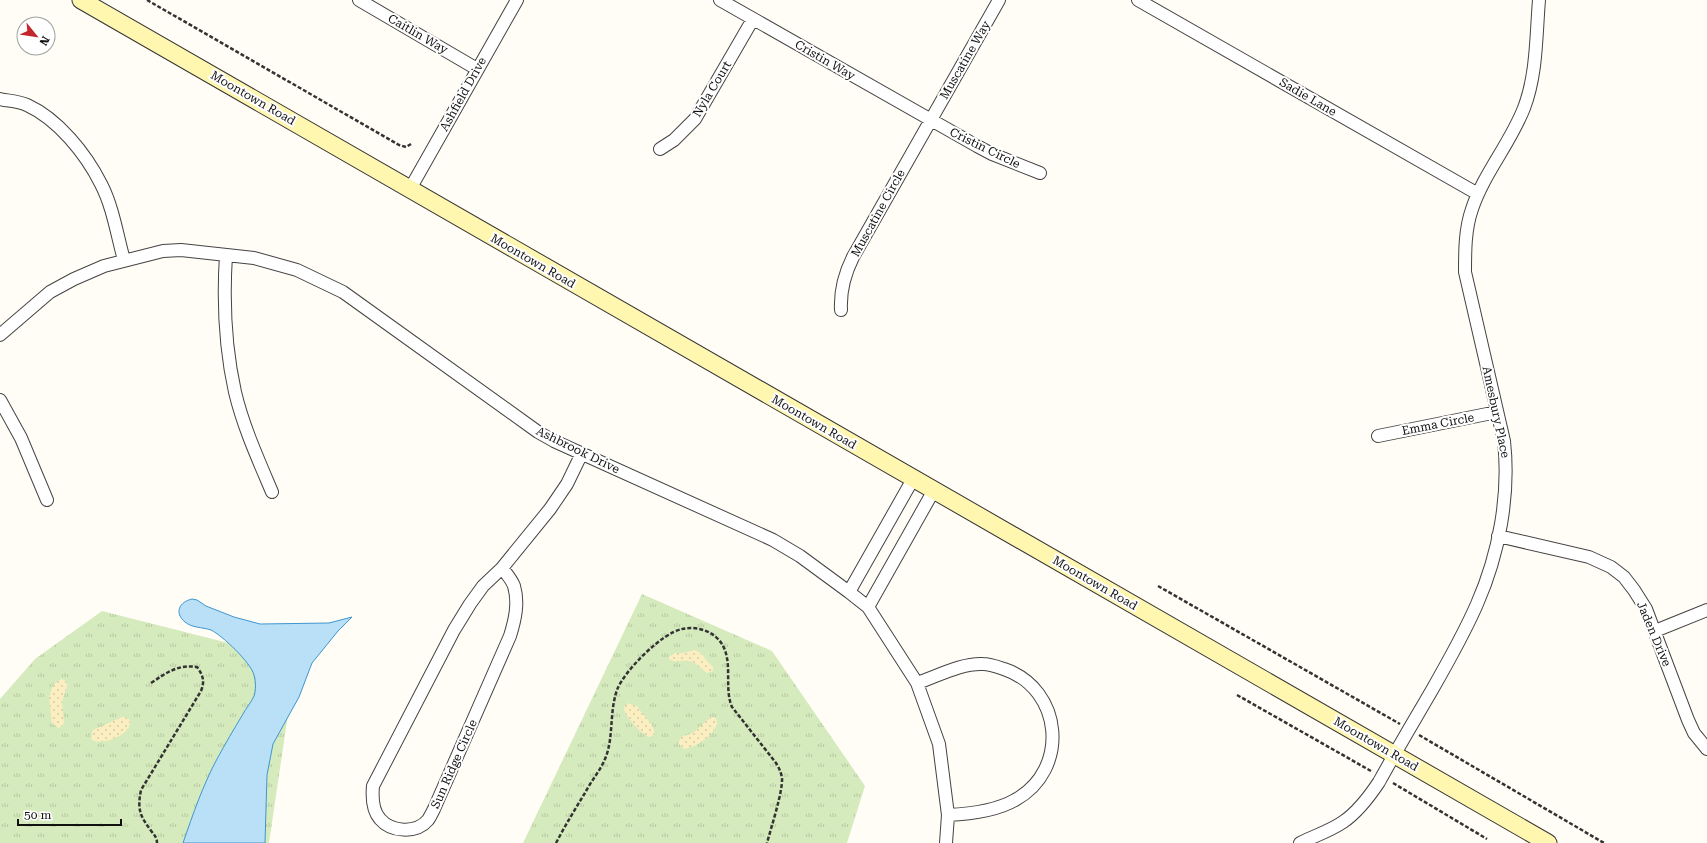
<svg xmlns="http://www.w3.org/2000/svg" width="1707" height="843" font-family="'Roboto Serif',serif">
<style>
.grass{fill:url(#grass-tufts)}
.sand{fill:url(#sand-dots)}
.water{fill:#b9e0f7;stroke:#3f96cf}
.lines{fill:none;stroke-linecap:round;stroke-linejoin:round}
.street-casing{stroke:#444;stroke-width:14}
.secondary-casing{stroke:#333;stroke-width:19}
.path{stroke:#333;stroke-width:2.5;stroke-dasharray:4 2;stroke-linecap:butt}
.street{stroke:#fff;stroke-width:12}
.secondary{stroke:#fff6b0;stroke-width:17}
.labels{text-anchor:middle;stroke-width:4;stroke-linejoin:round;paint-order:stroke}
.street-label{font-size:12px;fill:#111;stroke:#fff}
</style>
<defs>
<pattern id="grass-tufts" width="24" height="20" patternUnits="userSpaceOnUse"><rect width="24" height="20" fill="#d5ebbd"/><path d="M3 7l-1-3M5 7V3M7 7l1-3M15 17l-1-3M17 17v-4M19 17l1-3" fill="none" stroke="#b6c8a1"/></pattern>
<pattern id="sand-dots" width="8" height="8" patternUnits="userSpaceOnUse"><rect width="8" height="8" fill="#fbeec1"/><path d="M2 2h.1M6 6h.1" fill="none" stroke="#d6cba5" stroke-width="1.8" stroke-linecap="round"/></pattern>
</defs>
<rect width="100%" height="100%" fill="#fffdf5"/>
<path class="grass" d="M 642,594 L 772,651 L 865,786 L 847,843 L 523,843 Z
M 102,611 L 296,660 L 269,843 L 0,843 L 0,699 L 35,659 Z"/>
<path class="sand" d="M 695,650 L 702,654 L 706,660 L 713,667 L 713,671 L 707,673 C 700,668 697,662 688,661 C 681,660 675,664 669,659 L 669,657 L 675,653 L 683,653 Z
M 61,679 L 66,681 L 67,686 L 62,702 L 64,723 L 63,725 L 59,728 L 52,723 L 49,698 L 53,685 Z
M 628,703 L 637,706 C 642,715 657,726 654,735 L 649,737 C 642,734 623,715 624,707 Z
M 122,717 L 126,717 L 130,720 C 132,734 104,746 92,740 L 91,736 L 93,730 Z
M 712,717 L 716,718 L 717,723 C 715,735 695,748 684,749 L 678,743 L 681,737 L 693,733 L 706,721 Z"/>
<path class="water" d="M 192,599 L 197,600 L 206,606 L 234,617 L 260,624 L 329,623 L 352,617 L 338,631 L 312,663 L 299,697 L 273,744 L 267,775 L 265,843 L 183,843 C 193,814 203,785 217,759 C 225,744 234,729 243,714 C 246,708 251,703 254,696 C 256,690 256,682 254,675 C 251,663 223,636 211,630 C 202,627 192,628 185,622 C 174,613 179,602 192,599 Z"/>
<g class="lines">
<defs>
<path id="street" d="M 359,0 L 477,69
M 720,0 L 977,146 L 992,154 L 1040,173
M 1138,0 L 1478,194
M 0,99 C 9,101 18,101 27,105 C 58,119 86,154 101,184 C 113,207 117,235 124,260
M 660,149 L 674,140 L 695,119 L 753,19
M 410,189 L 517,0
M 226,255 C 223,301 225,347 235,392 C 243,426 258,459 272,492
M 841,310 C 840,291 844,275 853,257 L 999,0
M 0,335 L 50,292 L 74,279 L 104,266 L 163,251 L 181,250 L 254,258 L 297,270 L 343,292 L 538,432 L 554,441 L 773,540 L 800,556 L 849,592 L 868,607 L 917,683 L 939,744 L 948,815 L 946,843
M 0,400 L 21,438 L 47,500
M 1378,436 L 1497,412
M 1498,536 L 1589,557 L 1611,567 L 1624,577 L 1634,590 L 1646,609 L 1688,720 L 1694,733 L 1707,749
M 502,568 C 506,573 512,580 514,586 C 519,603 515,620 510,636 L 434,809 C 432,813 430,817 428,820 C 416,834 391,832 380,819 C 372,810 372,797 373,786 L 454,630 L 470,604 L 483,586 Z
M 502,568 L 550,509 L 567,484 L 582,453
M 849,592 L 913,479
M 868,607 L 934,490
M 1655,631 L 1707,610
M 917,683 C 938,676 961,663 983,664 C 990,664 998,667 1004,669 C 1063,689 1070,770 1015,800 C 996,811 970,814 948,815
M 1300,843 C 1314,836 1330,831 1343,822 C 1358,812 1369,797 1379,782 C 1396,751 1414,721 1432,690 C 1448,662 1464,634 1477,604 C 1499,554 1510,495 1504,441 L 1465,272 C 1465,251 1465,229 1472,209 C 1484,173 1510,144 1524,108 C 1537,74 1536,36 1539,0"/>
<path id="secondary" d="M 81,0 L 1548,843"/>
</defs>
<use href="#street" class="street-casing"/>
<use href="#secondary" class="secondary-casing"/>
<path class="path" d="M 147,0 L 399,145 L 406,147 L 411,144
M 1158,586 L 1400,724
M 151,683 C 166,673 178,664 197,667 C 203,675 205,681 201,691 L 141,790 C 137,810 140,816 152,832 C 155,836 157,838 157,843
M 1237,695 L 1371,771
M 1419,735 L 1604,843
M 1393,783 L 1487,839
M 556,843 C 565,826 575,809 585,793 C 591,781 600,771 605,759 C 614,738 609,713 617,690 C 624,671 662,633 682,629 C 695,626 710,630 719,640 C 735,659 723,686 732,707 L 776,763 C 779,768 781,772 782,778 C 783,791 771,828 767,843"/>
<use href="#street" class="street"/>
<use href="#secondary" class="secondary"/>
</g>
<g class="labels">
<g class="street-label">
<text transform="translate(418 34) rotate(30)" y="4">Caitlin Way</text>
<text transform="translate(825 60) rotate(30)" y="4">Cristin Way</text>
<text transform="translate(965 60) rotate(-60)" y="4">Muscatine Way</text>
<text transform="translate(712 89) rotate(-59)" y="4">Nyla Court</text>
<text transform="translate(463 94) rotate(-61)" y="4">Ashfield Drive</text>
<text transform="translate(1308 97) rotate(30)" y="4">Sadie Lane</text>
<text transform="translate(253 98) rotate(30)" y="4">Moontown Road</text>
<text transform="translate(985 148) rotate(26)" y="4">Cristin Circle</text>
<text transform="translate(878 213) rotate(-61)" y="4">Muscatine Circle</text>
<text transform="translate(533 261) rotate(30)" y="4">Moontown Road</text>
<text transform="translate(1496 412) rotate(78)" y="4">Amesbury Place</text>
<text transform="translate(814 422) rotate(30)" y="4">Moontown Road</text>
<text transform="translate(1438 424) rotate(-11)" y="4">Emma Circle</text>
<text transform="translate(578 450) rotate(26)" y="4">Ashbrook Drive</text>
<text transform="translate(1095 583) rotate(30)" y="4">Moontown Road</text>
<text transform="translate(1654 634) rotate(67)" y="4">Jaden Drive</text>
<text transform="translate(1376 744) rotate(30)" y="4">Moontown Road</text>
<text transform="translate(454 764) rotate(-66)" y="4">Sun Ridge Circle</text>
</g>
</g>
<g transform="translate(36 36) rotate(120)"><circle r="19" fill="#ffffff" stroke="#a0a0a0"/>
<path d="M0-3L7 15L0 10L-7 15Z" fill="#c4262e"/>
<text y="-6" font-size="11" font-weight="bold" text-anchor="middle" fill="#111111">N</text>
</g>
<path d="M18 819v6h103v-6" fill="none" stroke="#111111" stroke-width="2"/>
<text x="24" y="819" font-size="12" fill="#111111" stroke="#ffffff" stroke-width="3" paint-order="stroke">50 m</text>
</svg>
